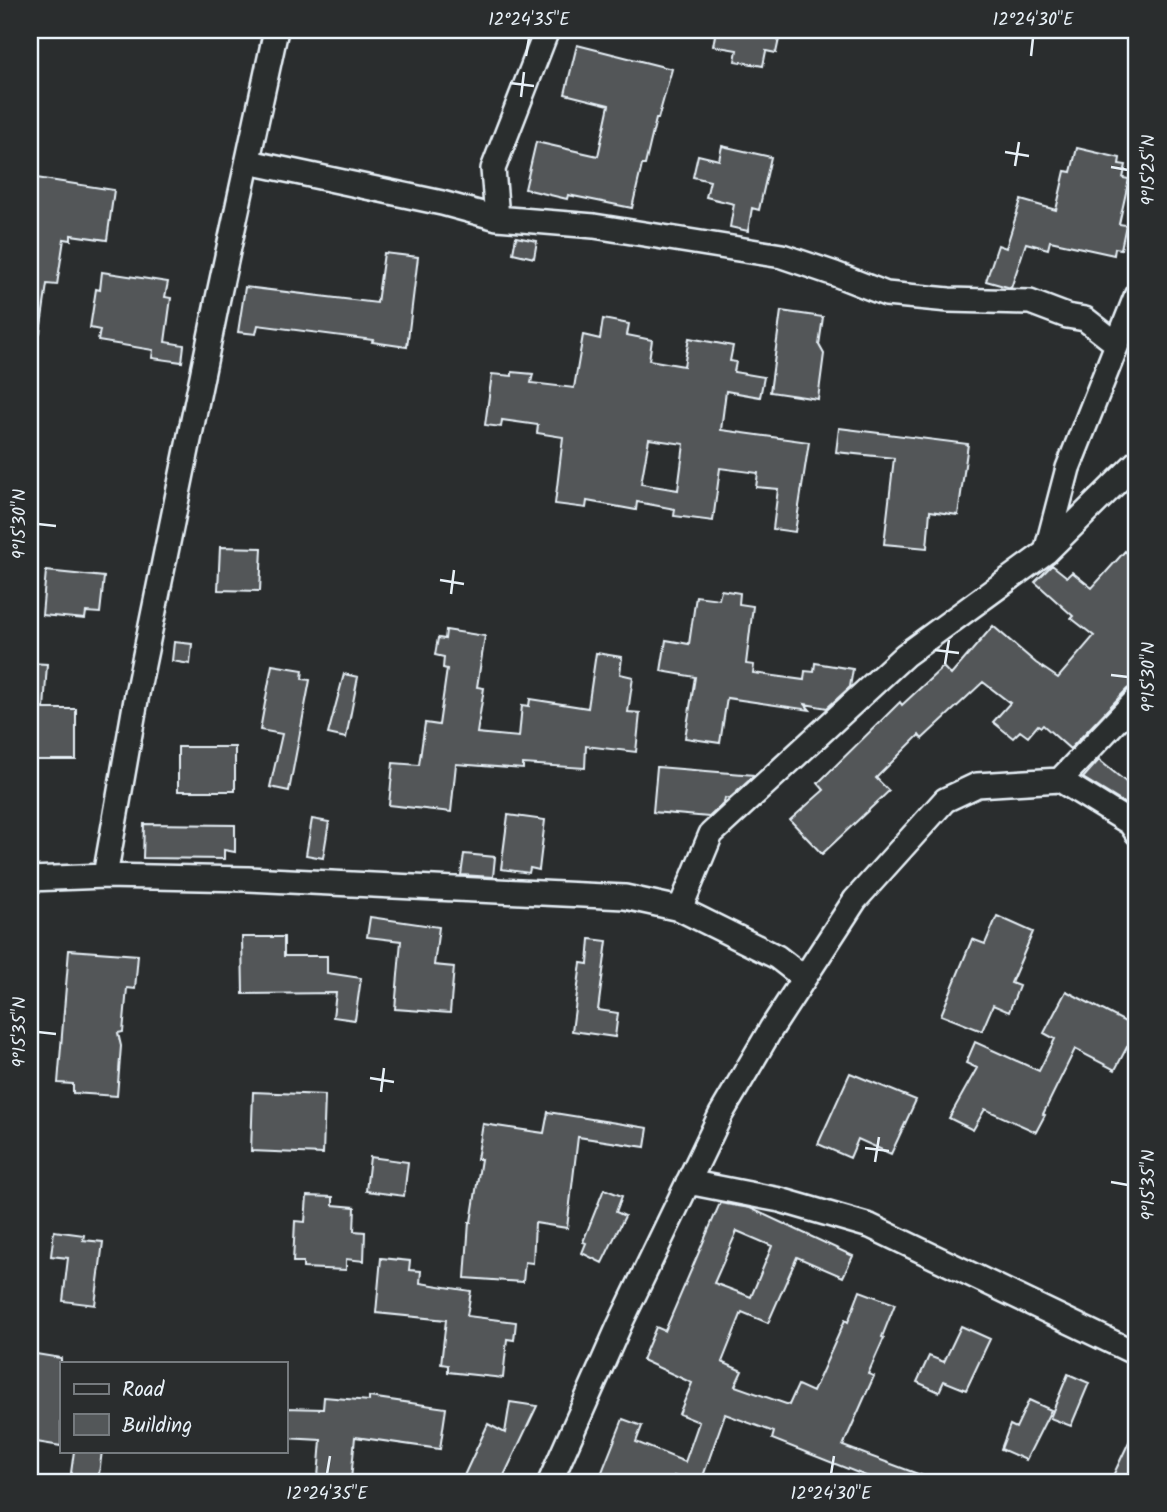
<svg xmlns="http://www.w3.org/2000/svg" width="1167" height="1512" font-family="Kalam,sans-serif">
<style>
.building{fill:#535759;stroke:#e8f1f8;stroke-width:2;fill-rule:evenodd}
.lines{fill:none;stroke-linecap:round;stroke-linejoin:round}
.minor-casing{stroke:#e8f1f8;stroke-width:28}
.minor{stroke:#2a2d2e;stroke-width:23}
.ticks{fill:none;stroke:#e8f1f8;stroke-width:2.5}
.neatline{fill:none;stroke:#e8f1f8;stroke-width:2.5}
.ticks-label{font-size:18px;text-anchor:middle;fill:#e8f1f8}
</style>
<rect width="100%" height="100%" fill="#2a2d2e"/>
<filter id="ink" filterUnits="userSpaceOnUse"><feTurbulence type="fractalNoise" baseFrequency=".0143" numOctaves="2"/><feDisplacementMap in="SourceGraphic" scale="14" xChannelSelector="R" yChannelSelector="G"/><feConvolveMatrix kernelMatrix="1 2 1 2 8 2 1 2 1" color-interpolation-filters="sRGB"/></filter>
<g filter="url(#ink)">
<path class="building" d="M 716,30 L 781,30 L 776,53 L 766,51 L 763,66 L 735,61 L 737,50 L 713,46 Z
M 577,45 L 672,69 L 658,119 L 656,119 L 645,165 L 642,165 L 632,208 L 568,195 L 567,199 L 525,189 L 536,142 L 598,156 L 609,105 L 565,94 Z
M 722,146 L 771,157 L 759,210 L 752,208 L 748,231 L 730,227 L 734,204 L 706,197 L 710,181 L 693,177 L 698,155 L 719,160 Z
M 1077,148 L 1120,158 L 1119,164 L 1126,165 L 1123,178 L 1129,179 L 1119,224 L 1126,225 L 1121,249 L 1115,248 L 1114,255 L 1050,241 L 1048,249 L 1026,243 L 1011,288 L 986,281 L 998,245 L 1006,248 L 1021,200 L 1056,210 L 1065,171 L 1071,172 Z
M 30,177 L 114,190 L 107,240 L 71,235 L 71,240 L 64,239 L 57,285 L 47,284 L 40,333 L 30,333 Z
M 516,237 L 537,241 L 534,258 L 513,253 Z
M 384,253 L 418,257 L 407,347 L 372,342 L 373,340 L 258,325 L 256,334 L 238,332 L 245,287 L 377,303 Z
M 102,272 L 168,282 L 165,297 L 171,298 L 165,342 L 184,345 L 182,362 L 152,358 L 153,350 L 98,341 L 100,330 L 90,328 L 96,289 L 100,290 Z
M 781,311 L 823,317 L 819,345 L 824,354 L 818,399 L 770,392 Z
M 603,319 L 629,324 L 627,335 L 652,340 L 649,360 L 684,366 L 689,338 L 733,346 L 730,361 L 736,362 L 734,372 L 764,377 L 760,397 L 726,391 L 721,430 L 809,442 L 795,532 L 773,529 L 778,489 L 756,487 L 758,473 L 720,468 L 713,521 L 674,516 L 675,509 L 637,502 L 636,510 L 587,501 L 586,508 L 555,504 L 563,437 L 537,433 L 538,425 L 502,420 L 501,427 L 485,425 L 492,374 L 512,376 L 512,372 L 533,374 L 531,383 L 574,388 L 583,335 L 600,339 ZM 649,439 L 684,444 L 678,490 L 641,484 Z
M 839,428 L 968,444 L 958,515 L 930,511 L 927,548 L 884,544 L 894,458 L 836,452 Z
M 1137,543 L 1137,683 L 1127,689 L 1070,749 L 1043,725 L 1041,727 L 1038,725 L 1028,737 L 1020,731 L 1013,738 L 993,722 L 1010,703 L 983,682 L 922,739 L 919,735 L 876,778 L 889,791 L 822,854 L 790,820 L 824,790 L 818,783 L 900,702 L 902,705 L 943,667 L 951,675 L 993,626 L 1036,663 L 1058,678 L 1094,636 L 1071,618 L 1073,616 L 1035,582 L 1052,565 L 1067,577 L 1072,572 L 1092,588 L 1125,551 L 1128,554 Z
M 220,547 L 262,548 L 260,591 L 218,590 Z
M 46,571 L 104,577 L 100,613 L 86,612 L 85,619 L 42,615 Z
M 721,590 L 740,593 L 739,604 L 753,606 L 746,664 L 754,665 L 753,673 L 804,680 L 805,671 L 814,672 L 815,663 L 853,669 L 850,687 L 827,708 L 805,704 L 810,710 L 727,698 L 720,743 L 685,738 L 695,677 L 661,671 L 666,640 L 689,644 L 696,596 L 719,599 Z
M 446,630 L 485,636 L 477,687 L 484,688 L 477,733 L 519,737 L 522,705 L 529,706 L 530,699 L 588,708 L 596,653 L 622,657 L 620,674 L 633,677 L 628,712 L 640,713 L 636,752 L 586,746 L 585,768 L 523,764 L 523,769 L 456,764 L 451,812 L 389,805 L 393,763 L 419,765 L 425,723 L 439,725 L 447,669 L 443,668 L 444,657 L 435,655 L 438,638 L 445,639 Z
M 174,642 L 192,644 L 190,664 L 172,661 Z
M 30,663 L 47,664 L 44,709 L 76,709 L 76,760 L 30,760 Z
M 272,665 L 303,670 L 302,679 L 310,680 L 289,791 L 270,787 L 282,734 L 260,730 Z
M 344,674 L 358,677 L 346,738 L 328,734 Z
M 178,747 L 235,747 L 235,791 L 178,791 Z
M 1099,760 L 1137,791 L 1137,811 L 1083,778 Z
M 657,767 L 743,774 L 755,775 L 729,799 L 725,798 L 724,803 L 709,817 L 653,812 Z
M 508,815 L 545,820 L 539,870 L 530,868 L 529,873 L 501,869 Z
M 312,819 L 329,822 L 323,858 L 306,855 Z
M 144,824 L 235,825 L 235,852 L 224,850 L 224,859 L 143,858 Z
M 464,854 L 495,857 L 493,877 L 461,875 Z
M 997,916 L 1033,932 L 1011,983 L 1019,986 L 1009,1012 L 993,1005 L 982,1031 L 941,1015 L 972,939 L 985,944 Z
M 370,917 L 439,927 L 434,965 L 454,967 L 450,1013 L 395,1009 L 401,941 L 367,937 Z
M 242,937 L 284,937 L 284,956 L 327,956 L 327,973 L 361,978 L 355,1020 L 333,1017 L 336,993 L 243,994 Z
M 590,939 L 607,941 L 598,1010 L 618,1013 L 615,1037 L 572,1031 L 581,963 L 588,964 Z
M 69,950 L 138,955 L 135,989 L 127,988 L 123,1032 L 118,1033 L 121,1046 L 117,1096 L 73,1093 L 73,1084 L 58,1083 Z
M 1066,991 L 1137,1028 L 1115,1070 L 1075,1049 L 1043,1114 L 1045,1115 L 1036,1132 L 985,1109 L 973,1130 L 949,1118 L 977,1068 L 966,1063 L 975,1042 L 1039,1071 L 1055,1039 L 1044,1033 Z
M 850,1073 L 916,1100 L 891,1154 L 858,1139 L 850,1158 L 818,1144 Z
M 253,1092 L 325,1095 L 323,1154 L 251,1151 Z
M 548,1112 L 648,1128 L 645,1147 L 578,1137 L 567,1228 L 535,1223 L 533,1263 L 525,1262 L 523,1282 L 465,1278 L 469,1222 L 471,1222 L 481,1159 L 477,1159 L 483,1124 L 544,1133 Z
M 370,1157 L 408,1162 L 404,1196 L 366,1191 Z
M 604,1189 L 622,1196 L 616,1212 L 625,1216 L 602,1263 L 582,1253 L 586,1243 L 583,1242 Z
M 307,1196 L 333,1197 L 333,1205 L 355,1207 L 354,1231 L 365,1232 L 364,1261 L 346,1259 L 346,1270 L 303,1268 L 303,1262 L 293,1262 L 295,1221 L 305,1222 Z
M 720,1203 L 750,1208 L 853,1256 L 843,1277 L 797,1257 L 768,1323 L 742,1312 L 722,1362 L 742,1371 L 735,1386 L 789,1405 L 798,1385 L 813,1392 L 845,1320 L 848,1322 L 860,1291 L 895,1304 L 882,1337 L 884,1338 L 868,1374 L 874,1376 L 843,1446 L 934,1480 L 934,1482 L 881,1482 L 772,1439 L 774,1432 L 725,1414 L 701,1482 L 692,1482 L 674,1476 L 673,1482 L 598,1482 L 623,1419 L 642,1426 L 636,1442 L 685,1462 L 699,1422 L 679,1414 L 692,1383 L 642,1360 L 656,1327 L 665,1331 ZM 737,1231 L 772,1246 L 751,1297 L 714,1283 Z
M 54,1231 L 84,1235 L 83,1240 L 103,1242 L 95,1305 L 63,1301 L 68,1258 L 51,1256 Z
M 381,1258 L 410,1261 L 409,1270 L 421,1271 L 420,1283 L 471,1291 L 467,1316 L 516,1322 L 514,1340 L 507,1339 L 503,1378 L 448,1372 L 448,1365 L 441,1364 L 446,1320 L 376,1313 Z
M 961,1326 L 990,1339 L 966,1390 L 944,1381 L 939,1392 L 917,1382 L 929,1356 L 944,1362 Z
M 30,1353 L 61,1358 L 61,1446 L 30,1441 Z
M 1068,1374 L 1089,1383 L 1071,1426 L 1050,1418 Z
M 324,1397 L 369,1401 L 369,1397 L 446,1408 L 440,1449 L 355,1437 L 351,1480 L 318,1477 L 321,1440 L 285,1438 L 285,1408 L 323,1409 Z
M 1029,1400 L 1051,1410 L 1026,1460 L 1001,1449 L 1010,1425 L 1016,1428 Z
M 510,1402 L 537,1406 L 501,1482 L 461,1482 L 488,1424 L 505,1433 Z
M 1137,1425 L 1137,1482 L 1110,1482 Z
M 74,1451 L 102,1451 L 98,1482 L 70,1480 Z"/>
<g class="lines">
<defs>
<path id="minor" d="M 249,162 L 442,203 L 497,218 L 594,226 L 782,256 L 835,274 L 886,294 L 949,300 L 1030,302 L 1067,316 L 1085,319 L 1117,344
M 497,218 L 493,169 L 547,30
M 1046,552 L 1068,468 L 1137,294
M 1060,780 L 1137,699
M 105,876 L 137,694 L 218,298 L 276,30
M 30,879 L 105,876 L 248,879 L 625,897 L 680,909 L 777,957 L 804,978
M 680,909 L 711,834 L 905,655 L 1046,552 L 1137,462
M 688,1182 L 780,1200 L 870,1226 L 1137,1354
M 550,1482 L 619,1326 L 721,1114 L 771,1029 L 855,900 L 945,800 L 977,785 L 1060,780 L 1130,823 L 1137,833"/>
</defs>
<use href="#minor" class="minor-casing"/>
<use href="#minor" class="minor"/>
</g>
</g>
<path class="ticks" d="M 526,56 L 529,38M 1031,56 L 1033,38M 510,83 L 534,86M 521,97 L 524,72M 1005,152 L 1029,156M 1015,166 L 1019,142M 1111,167 L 1128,170M 38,524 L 56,526M 440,580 L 464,584M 451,594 L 454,570M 935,650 L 959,653M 945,664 L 949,640M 1111,675 L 1128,677M 38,1032 L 56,1034M 370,1078 L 394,1082M 381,1092 L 384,1068M 865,1148 L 889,1151M 875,1162 L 879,1137M 1111,1182 L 1128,1185M 327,1474 L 330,1456M 831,1474 L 834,1456"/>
<rect width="1167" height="1512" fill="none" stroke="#2a2d2e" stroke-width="77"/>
<rect x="60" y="1362" width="228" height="91" fill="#2a2d2e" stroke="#767b7f" stroke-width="2"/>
<rect x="74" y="1384" width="35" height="10" fill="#2a2d2e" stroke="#767b7f" stroke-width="2"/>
<text x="122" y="1396" font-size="21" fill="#e8f1f8">Road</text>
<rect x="74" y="1414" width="35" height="21" fill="#535759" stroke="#767b7f" stroke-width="2"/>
<text x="122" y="1432" font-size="21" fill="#e8f1f8">Building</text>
<rect x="38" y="38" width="1090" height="1436" class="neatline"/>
<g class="ticks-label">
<text x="529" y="25">12°24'35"E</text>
<text x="1033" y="25">12°24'30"E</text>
<text transform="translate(1148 170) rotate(-90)" y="6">9°15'25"N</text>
<text transform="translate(19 524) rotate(-90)" y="6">9°15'30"N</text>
<text transform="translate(1148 677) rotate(-90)" y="6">9°15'30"N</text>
<text transform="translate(19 1032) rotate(-90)" y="6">9°15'35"N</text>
<text transform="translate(1148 1185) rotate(-90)" y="6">9°15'35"N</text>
<text x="327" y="1499">12°24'35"E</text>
<text x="831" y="1499">12°24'30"E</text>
</g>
</svg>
